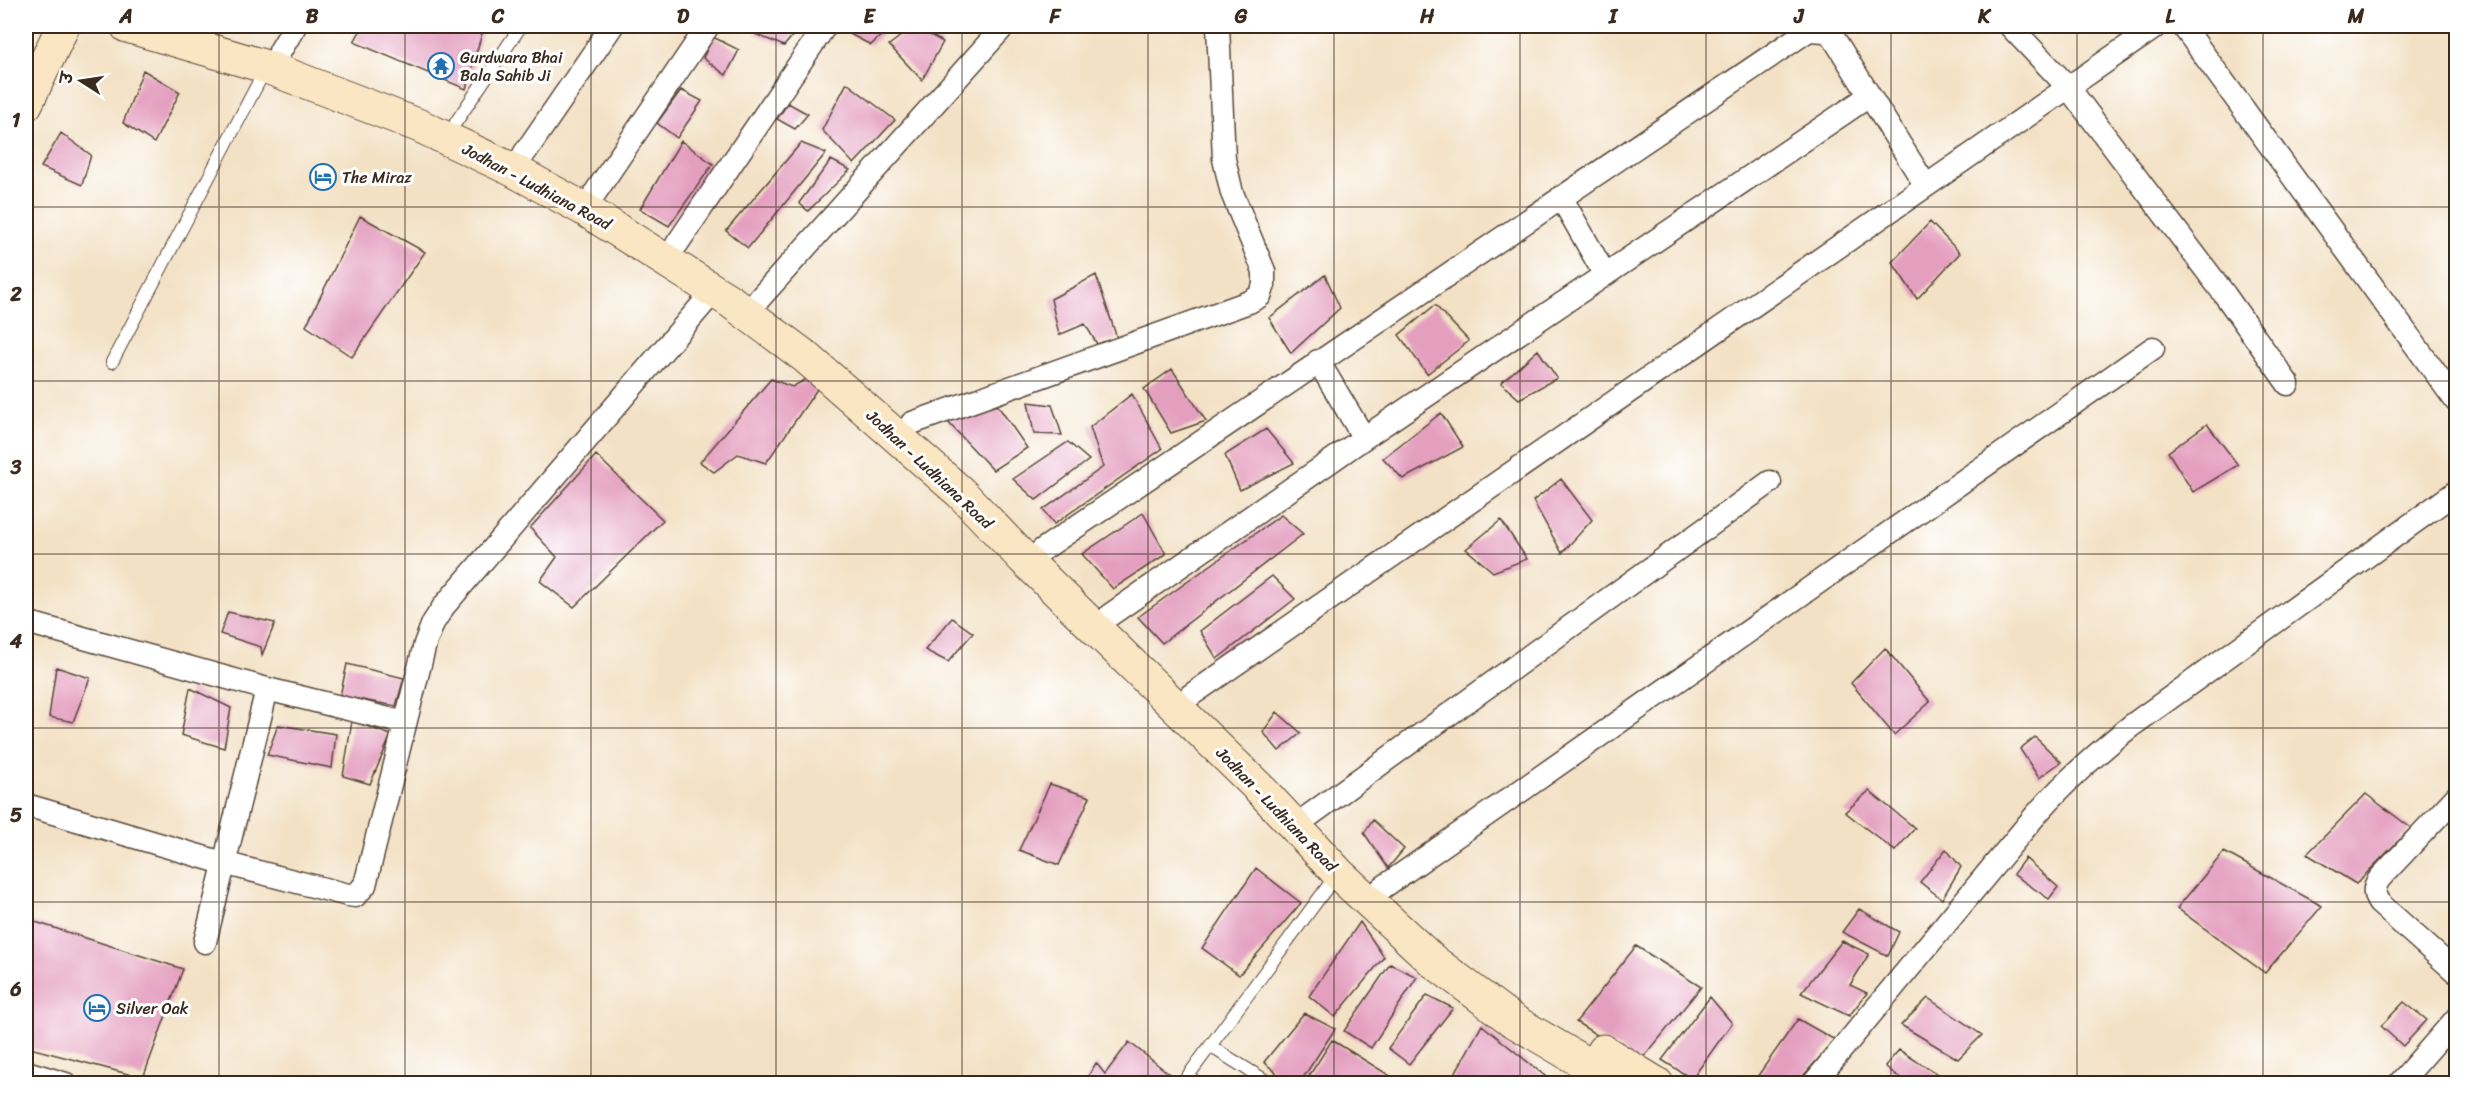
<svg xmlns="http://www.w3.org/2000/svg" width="2482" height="1109" font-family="Sriracha,'Playpen Sans Deva',sans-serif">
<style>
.building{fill:#e49fbf}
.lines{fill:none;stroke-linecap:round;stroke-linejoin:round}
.lane-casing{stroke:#574537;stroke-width:14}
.street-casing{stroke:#574537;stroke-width:25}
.secondary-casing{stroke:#574537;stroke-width:35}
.lane{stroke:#fff;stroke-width:12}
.street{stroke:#fff;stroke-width:22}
.secondary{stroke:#fbe6c4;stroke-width:33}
.grid{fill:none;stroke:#3b2a1e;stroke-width:1.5;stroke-opacity:0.55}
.labels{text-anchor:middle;stroke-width:6;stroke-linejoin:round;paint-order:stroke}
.poi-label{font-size:16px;fill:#3b2a1e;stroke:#fff;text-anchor:start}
.street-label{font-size:16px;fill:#3b2a1e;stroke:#fff}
.neatline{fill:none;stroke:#3b2a1e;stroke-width:2}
.grid-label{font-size:20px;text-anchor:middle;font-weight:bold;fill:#3b2a1e}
</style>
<rect width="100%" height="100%" fill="#fff"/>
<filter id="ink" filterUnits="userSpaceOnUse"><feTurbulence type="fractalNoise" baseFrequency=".0167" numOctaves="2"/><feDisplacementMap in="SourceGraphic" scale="12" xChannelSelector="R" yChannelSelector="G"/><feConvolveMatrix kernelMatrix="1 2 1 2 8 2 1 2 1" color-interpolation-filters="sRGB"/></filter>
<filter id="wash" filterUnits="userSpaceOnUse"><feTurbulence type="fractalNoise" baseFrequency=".008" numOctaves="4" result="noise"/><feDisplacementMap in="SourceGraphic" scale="24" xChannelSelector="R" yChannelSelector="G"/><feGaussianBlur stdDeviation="1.35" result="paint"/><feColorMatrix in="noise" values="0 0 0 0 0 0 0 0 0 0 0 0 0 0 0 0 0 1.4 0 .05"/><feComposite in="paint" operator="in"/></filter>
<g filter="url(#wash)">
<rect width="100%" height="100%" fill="#f3e1c5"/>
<g id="blocks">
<path class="building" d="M 363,26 L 484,26 L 466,89 L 354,42 Z
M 761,26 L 798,26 L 800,27 L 784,46 L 755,34 Z
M 843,26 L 891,26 L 871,45 L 840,29 Z
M 914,26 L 943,42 L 922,80 L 889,45 Z
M 713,37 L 739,50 L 726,75 L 703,58 Z
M 143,70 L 180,92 L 154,143 L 123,123 Z
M 847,83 L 895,120 L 854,164 L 822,130 Z
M 681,90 L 702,101 L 677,138 L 657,123 Z
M 788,103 L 808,114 L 795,129 L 777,119 Z
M 61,133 L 91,155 L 82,185 L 41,167 Z
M 681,141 L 713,164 L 669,226 L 640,209 Z
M 801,143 L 826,153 L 748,248 L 726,231 Z
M 831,160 L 850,170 L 808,211 L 799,203 Z
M 360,216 L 425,252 L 352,357 L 306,326 Z
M 1930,222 L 1960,253 L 1917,299 L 1892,262 Z
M 1096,275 L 1117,338 L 1097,344 L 1085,324 L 1059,335 L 1051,299 Z
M 1325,275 L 1340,308 L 1291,353 L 1269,318 Z
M 1435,305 L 1469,341 L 1427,374 L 1399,335 Z
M 1538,350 L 1557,378 L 1519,399 L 1501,383 Z
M 1172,369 L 1206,421 L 1171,433 L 1144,389 Z
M 812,376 L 822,382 L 766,463 L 738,454 L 714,472 L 700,462 L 771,379 L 792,387 Z
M 1132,394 L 1162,449 L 1054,524 L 1043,510 L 1103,467 L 1090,427 Z
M 1028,402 L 1052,405 L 1062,435 L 1034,434 Z
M 996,403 L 1027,448 L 993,470 L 947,421 Z
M 1441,413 L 1463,447 L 1403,479 L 1383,458 Z
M 2207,424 L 2238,465 L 2193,492 L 2168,452 Z
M 1266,429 L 1294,463 L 1240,490 L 1225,455 Z
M 1068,442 L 1089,460 L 1036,500 L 1013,479 Z
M 596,455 L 663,520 L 574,607 L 540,581 L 557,557 L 530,528 Z
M 1561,479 L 1592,520 L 1562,553 L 1533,501 Z
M 1143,513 L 1166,554 L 1113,589 L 1082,554 Z
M 1281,515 L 1303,534 L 1162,643 L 1138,617 Z
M 1501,520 L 1527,559 L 1493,572 L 1466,549 Z
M 1272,576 L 1295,599 L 1217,659 L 1200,631 Z
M 228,612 L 275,623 L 262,655 L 261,647 L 220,634 Z
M 952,618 L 973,633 L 948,662 L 925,650 Z
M 1885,648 L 1930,702 L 1894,735 L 1851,683 Z
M 347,664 L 404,678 L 396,706 L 340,696 Z
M 56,667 L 90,678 L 73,722 L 49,717 Z
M 190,688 L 231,708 L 224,748 L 181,735 Z
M 1277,712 L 1301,733 L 1279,751 L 1263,732 Z
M 352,721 L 391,735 L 370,784 L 343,776 Z
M 278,725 L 336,734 L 332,768 L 267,755 Z
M 2035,737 L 2061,762 L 2039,778 L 2020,749 Z
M 1050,784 L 1090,797 L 1059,865 L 1019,850 Z
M 1869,791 L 1915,828 L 1895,851 L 1845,812 Z
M 2366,794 L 2411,828 L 2356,884 L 2307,854 Z
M 1373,820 L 1404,849 L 1388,868 L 1364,833 Z
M 1946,849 L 1961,867 L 1942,899 L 1920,882 Z
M 2224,852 L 2322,906 L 2265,973 L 2177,908 Z
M 2025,858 L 2058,887 L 2049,899 L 2013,874 Z
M 1256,868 L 1301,903 L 1239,975 L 1202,948 Z
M 1859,909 L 1899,932 L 1888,956 L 1842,932 Z
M 26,919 L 183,969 L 143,1078 L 26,1047 Z
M 1360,922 L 1384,957 L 1335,1017 L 1309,996 Z
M 1842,941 L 1869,954 L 1850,985 L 1867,993 L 1849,1016 L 1801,993 Z
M 1636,946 L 1701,987 L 1640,1062 L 1576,1022 Z
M 1390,964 L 1417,977 L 1371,1048 L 1344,1031 Z
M 1427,995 L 1453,1008 L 1409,1064 L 1388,1048 Z
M 1710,997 L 1732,1023 L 1692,1079 L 1662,1060 Z
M 1928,998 L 1982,1035 L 1958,1059 L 1901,1025 Z
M 2404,1002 L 2427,1020 L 2403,1046 L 2381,1026 Z
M 1304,1013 L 1335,1029 L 1299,1084 L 1289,1084 L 1264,1062 Z
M 1798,1019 L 1835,1040 L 1796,1084 L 1752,1084 Z
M 1482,1025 L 1545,1076 L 1541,1084 L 1449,1084 Z
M 1332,1040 L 1400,1082 L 1399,1084 L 1304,1084 Z
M 1129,1042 L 1172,1076 L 1165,1084 L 1091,1084 L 1086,1080 L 1096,1063 L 1105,1074 Z
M 1899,1050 L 1945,1079 L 1941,1084 L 1907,1084 L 1885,1066 Z"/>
</g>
</g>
<g filter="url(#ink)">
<use href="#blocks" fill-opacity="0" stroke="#574537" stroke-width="1.5"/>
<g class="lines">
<defs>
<path id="lane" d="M 456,122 L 521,26
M 112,362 L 266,68
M 1210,1046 L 1271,1084
M 1182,1084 L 1337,874"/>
<path id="street" d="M 2010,26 L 2068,87 L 2225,295 L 2288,384
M 2183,26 L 2456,401
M 280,51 L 295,26
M 524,154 L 612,26
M 595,193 L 708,26
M 1561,197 L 1605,275
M 677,244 L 825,26
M 759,299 L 1004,26
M 1318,361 L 1364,438
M 912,423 L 1249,302 L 1260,296 L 1264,285 L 1264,271 L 1232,193 L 1224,159 L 1218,26
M 1042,550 L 1809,30 L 1826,31 L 1833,37 L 1926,186
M 1110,615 L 1364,438 L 1869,96
M 26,622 L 267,689 L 205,942
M 267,689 L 405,723
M 1191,695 L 2157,26
M 2456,797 L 2380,878 C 2373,887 2373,894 2379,903 L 2456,972
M 26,805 L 223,863 L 348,895 L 355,896 L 365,885 L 425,644 L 433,623 L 444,606 L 714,291
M 1310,815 L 1770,482
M 1382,888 L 2153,348
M 26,1072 L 66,1084
M 1813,1084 L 2035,816 C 2064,782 2096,754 2131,726 L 2456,492
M 2399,1084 L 2456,1019"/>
<path id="secondary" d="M 127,26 L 267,67 L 420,126 L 513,170 L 584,209 L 730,301 L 807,358 L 961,493 L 1024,559 L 1262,791 L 1338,873 L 1433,961 L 1512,1020 L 1620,1084
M 26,104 L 63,26
M 1603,1051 L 1657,1084"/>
</defs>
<use href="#lane" class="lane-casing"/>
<use href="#street" class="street-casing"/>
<use href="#secondary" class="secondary-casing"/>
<use href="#lane" class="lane"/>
<use href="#street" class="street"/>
<use href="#secondary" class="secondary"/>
</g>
</g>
<path class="grid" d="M 219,26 L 219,1084M 405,26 L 405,1084M 591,26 L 591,1084M 776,26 L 776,1084M 962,26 L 962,1084M 1148,26 L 1148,1084M 1334,26 L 1334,1084M 1520,26 L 1520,1084M 1706,26 L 1706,1084M 1891,26 L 1891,1084M 2077,26 L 2077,1084M 2263,26 L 2263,1084M 26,207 L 2456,207M 26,381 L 2456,381M 26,554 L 2456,554M 26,728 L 2456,728M 26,902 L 2456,902"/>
<defs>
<symbol id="temple-ring" viewBox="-11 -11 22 22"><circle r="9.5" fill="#fff" stroke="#1f6fb2" stroke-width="1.5"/><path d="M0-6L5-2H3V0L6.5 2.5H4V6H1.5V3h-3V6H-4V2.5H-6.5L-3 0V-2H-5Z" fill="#1f6fb2"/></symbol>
<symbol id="hotel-ring" viewBox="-11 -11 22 22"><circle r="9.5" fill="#fff" stroke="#1f6fb2" stroke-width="1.5"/><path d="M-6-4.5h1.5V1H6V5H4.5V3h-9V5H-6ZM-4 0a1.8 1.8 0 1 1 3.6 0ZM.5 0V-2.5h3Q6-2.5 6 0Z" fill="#1f6fb2"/></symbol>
</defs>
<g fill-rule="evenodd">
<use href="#temple-ring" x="426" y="51" width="30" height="30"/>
<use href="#hotel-ring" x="308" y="162" width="30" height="30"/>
<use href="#hotel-ring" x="82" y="993" width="30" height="30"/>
</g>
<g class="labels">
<g class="poi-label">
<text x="460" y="63">Gurdwara Bhai<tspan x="460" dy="18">Bala Sahib Ji</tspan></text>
<text x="342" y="183">The Miraz</text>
<text x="116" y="1014">Silver Oak</text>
</g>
<g class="street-label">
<text transform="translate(537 186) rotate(28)" y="6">Jodhan - Ludhiana Road</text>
<text transform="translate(930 469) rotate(43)" y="6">Jodhan - Ludhiana Road</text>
<text transform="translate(1277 809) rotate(46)" y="6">Jodhan - Ludhiana Road</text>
</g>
</g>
<rect width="2482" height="1109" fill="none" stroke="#fff" stroke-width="66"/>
<g transform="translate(81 81) rotate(282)" stroke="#ffffff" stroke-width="4.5" paint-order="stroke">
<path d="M0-4.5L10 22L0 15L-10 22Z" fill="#3b2a1e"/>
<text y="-9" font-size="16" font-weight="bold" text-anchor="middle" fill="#3b2a1e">उ</text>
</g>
<rect x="33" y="33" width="2416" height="1043" class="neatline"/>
<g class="grid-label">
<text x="126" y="23">A</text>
<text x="312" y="23">B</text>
<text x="498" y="23">C</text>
<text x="683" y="23">D</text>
<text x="869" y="23">E</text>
<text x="1055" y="23">F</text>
<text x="1241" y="23">G</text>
<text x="1427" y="23">H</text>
<text x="1613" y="23">I</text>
<text x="1799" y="23">J</text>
<text x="1984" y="23">K</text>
<text x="2170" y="23">L</text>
<text x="2356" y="23">M</text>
<text x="16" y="127">1</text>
<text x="16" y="301">2</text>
<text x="16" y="474">3</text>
<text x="16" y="648">4</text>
<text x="16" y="822">5</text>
<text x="16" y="996">6</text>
</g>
</svg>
